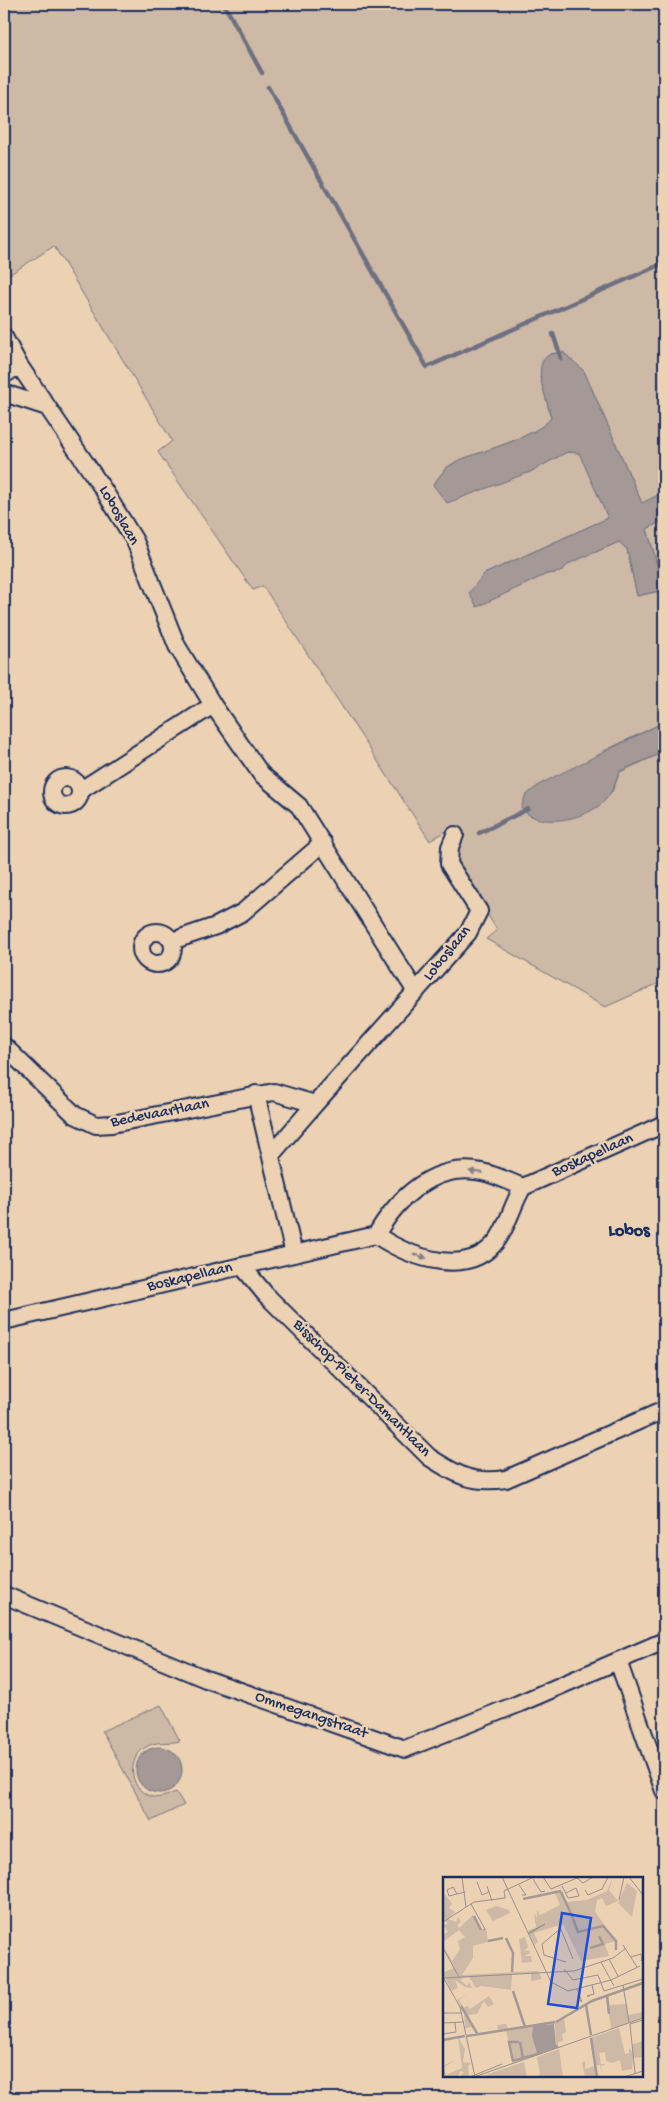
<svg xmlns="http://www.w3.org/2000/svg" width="668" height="2102" font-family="'Gochi Hand',sans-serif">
<rect width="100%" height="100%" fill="#ecd1b3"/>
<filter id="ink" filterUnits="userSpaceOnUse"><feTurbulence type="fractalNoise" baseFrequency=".02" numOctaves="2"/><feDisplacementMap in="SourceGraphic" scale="10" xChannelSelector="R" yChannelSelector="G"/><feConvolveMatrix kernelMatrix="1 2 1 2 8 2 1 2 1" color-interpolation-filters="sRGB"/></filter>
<g filter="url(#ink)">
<path fill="#ceb9a7" stroke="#747482" d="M 4,4 L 664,4 L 664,492 L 642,504 L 584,371 L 563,352 L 550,354 L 540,376 L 551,418 C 538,436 480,452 457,461 L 446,468 L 433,485 L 530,472 L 567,452 L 580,453 L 608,518 L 484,574 L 547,574 L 560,572 L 570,563 L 619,542 L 627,549 L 637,596 L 664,590 L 664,722 L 604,751 L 612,792 L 620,772 L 664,752 L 664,981 L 605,1007 L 486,939 L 497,930 L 456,863 L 451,828 L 430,841 L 263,586 L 253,590 L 158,452 L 172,441 L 54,246 L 4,278 Z
M 664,520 L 664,587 L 647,529 Z
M 161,1705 L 180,1741 C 169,1744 156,1740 146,1747 C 127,1758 128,1788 150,1796 C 159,1800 168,1795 176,1792 L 184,1805 L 151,1821 L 102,1731 Z"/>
<path fill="#a49996" stroke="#6d6f80" d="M 563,352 L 584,371 L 642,503 L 664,492 L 664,520 L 647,529 L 664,590 L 637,596 L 627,549 L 619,542 L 570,563 L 560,572 L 547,574 L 477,607 L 469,593 L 484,574 L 608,518 L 579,453 L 567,452 L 530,472 L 447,503 L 433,485 L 446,468 L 457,461 C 479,452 539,436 551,418 C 549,401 528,363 551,354 C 555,353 559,353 563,352 Z
M 664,722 L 664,752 L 620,771 C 615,783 611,797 600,805 C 581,820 538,829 521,808 L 525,796 L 540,784 Z
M136 1770a23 23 0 1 1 46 0a23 23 0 1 1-46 0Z"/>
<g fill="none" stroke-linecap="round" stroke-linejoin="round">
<path stroke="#6d6f80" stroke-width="4.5" d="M 224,4 L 262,73
M 268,87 L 427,367 L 664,263
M 553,334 L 561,358
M 479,833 L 528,809"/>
<defs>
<path id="minor" d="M 4,337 L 19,365 L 103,489 L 135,541 L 177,646 L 213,705 L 261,774 L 299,806 L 416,992
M 4,375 L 19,365
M 4,393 L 47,407
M52 792a14 14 0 1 1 28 0a14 14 0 1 1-28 0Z
M 81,790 L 213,705
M141 948a16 16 0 1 1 32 0a16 16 0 1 1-32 0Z
M 172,941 L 216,926 L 243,912 L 323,843
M 4,1046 L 75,1115 L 96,1125 L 112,1124 L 274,1092 L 315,1104 L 271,1155
M 256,1094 L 294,1254
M 315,1104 L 468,933 L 479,911 L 449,864 L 450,847 L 455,835
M 376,1235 C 409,1257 469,1280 498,1239 C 508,1225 513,1203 523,1187 L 664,1124
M 242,1266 L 266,1295 L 429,1457 C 457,1475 471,1484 506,1479 L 664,1410
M 4,1321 L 376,1235 C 398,1197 435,1162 482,1172 C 496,1175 510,1182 523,1187
M 4,1595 L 206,1679 L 405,1749 L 518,1704 L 664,1641
M 618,1661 L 664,1791"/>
</defs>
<use href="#minor" stroke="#1b2f5e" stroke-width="20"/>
<use href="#minor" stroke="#ecd1b3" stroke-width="16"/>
</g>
<defs><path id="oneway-solid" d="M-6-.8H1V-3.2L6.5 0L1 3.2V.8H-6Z" transform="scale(1.25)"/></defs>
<g fill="#848088">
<use href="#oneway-solid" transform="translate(476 1172) rotate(-173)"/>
<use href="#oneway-solid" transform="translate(420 1256) rotate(17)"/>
</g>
</g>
<g text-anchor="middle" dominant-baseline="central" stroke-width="5" stroke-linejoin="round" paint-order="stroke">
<g font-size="16" fill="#1b2f5e" stroke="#ecd1b3">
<text transform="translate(118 516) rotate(60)">Loboslaan</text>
<text transform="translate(448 954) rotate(-51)">Loboslaan</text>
<text transform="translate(160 1114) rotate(-11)">Bedevaartlaan</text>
<text transform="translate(593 1156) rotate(-24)">Boskapellaan</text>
<text transform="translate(190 1278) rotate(-13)">Boskapellaan</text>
<text transform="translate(361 1389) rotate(45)">Bisschop-Pieter-Damantlaan</text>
<text transform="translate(311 1716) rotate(19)">Ommegangstraat</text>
</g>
<g font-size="18" font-weight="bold" fill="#1b2f5e" stroke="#ecd1b3">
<text x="629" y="1231">Lobos</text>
</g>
</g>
<g transform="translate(443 1877)">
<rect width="200" height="200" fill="#ecd1b3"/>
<path d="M 170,0 L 166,13 L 175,24 L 163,29 L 159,21 L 154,23 L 152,35 L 173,64 L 162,67 L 166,79 L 138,84 L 120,47 L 91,56 L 95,65 L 91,68 L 85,54 L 93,50 L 91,36 L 94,41 L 94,33 L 97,38 L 117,28 L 112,16 L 118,14 L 124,25 L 144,23 L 164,14 ZM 184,6 L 194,14 L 189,40 L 175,26 ZM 0,15 L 9,26 L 6,31 L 12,35 L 5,42 L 13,45 L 15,40 L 18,45 L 14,48 L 16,51 L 30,38 L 39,53 L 43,51 L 45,64 L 60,61 L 30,69 L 30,81 L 19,98 L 95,94 L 99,102 L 88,104 L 88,96 L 69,97 L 68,113 L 38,109 L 33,111 L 26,100 L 17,102 L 24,109 L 26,105 L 29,111 L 22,110 L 12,103 L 15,111 L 8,114 L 0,96 L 10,91 L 0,68 L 9,84 L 17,72 L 15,64 L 22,60 L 16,53 L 0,65 L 0,58 L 5,55 L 0,48 L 5,47 L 0,40 ZM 53,29 L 66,33 L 67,36 L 50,44 L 43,33 ZM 82,60 L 85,70 L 81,74 L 86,73 L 87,76 L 82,79 L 88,79 L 89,85 L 79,86 L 76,62 ZM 177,114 L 165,119 L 166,128 L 184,127 L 185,138 L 200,135 L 200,141 L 168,152 L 164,120 L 149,124 ZM 24,117 L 16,123 L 20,131 L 25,129 L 27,132 L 46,119 L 51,127 L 45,130 L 41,124 L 34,137 L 25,138 L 34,157 L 30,150 L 22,151 L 21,135 L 14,123 ZM 121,142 L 123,155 L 119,157 L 120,164 L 115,165 L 115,170 L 32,199 L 91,178 L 70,184 L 63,153 L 55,153 L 54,148 L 63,147 L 66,153 ZM 107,147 L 112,148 L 113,169 L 93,174 L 90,150 ZM 176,151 L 182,177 L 186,176 L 186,171 L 189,175 L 190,167 L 200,164 L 200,180 L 190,181 L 189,192 L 179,194 L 177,183 L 169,186 L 163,184 L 162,175 L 156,176 L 158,187 L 163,187 L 158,189 L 159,197 L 157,188 L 153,188 L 154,200 L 142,200 L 139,185 L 146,184 L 142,185 L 142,192 L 152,189 L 148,161 ZM 15,160 L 22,172 L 20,185 L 28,186 L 25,189 L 26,200 L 17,200 L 21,195 L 17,194 L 15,200 L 0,200 L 0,189 L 14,182 L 1,190 L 3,198 L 19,191 ZM 116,172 L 120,200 L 94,200 L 97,197 L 94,180 ZM 81,185 L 84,200 L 39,200 L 45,197 Z" fill="#ceb9a7" fill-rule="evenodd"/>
<path d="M 111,147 L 113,169 L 94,176 L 89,159 L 90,149 Z" fill="#a49996"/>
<path fill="none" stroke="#a49996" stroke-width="2.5" d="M 118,15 L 130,41M 80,22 L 118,14M 31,39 L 38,53M 130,42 L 135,55 L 160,49 L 173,64 L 173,73M 63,61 L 70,76 L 69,95M 45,64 L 60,61M 147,71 L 160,67 L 156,59M 70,114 L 82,150M 164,119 L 166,137M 143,128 L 148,158M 18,129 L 35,158M 113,145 L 149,124 L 200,106M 24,159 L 112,145M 148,161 L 154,200M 0,163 L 22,159M 76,165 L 66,165 L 69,180 L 70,184 L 80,181M 77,165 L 80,181 L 91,178M 91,178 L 115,169"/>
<path fill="none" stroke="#989091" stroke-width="1" d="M 19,0 L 23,30M 59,0 L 108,105 L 125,114 L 168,103 L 197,89M 100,0 L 108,12 L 134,1 L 140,6 L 150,0M 186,0 L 200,18M 90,2 L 98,15 L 102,14M 34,5 L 39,18 L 46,15M 76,8 L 83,18 L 79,18M 44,9 L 49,24M 119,9 L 125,21 L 136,19 L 133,11 L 123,16M 142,13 L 145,18 L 159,12 L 165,0M 14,17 L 10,10 L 4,13 L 6,19 L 22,15M 176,23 L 181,0M 28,27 L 42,52 L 40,53M 0,45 L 31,25 L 62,21 L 61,14 L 91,0M 117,50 L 130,82M 85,56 L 102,47 L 86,57M 180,68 L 194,90M 0,71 L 16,100M 101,78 L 99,67 L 117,52M 101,78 L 123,85M 188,80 L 198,77 L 199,83 L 198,84 L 199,82M 166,82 L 175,99M 158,85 L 171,109M 121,92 L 130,103 L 155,98 L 161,114 L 200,102M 0,100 L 17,130 L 32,200M 0,101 L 131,94 L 170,81 L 182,72M 180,108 L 186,145M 134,112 L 139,125 L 137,123M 147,119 L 144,119 L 151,117 L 149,108M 0,136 L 19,136M 0,146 L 21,145M 0,157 L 13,155 L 12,146M 192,196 L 187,147 L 200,143M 27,200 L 59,187M 31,200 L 200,141M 181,200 L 200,194"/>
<path fill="#1d4ed8" fill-opacity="0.15" stroke="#1d4ed8" stroke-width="2.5" d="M 119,36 L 148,41 L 134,131 L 105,127 Z"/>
<rect width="200" height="200" fill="none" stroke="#1b2f5e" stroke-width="2.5"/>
</g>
<rect width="668" height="2102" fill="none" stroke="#ecd1b3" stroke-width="20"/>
<rect x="10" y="10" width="648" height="2082" fill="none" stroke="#1b2f5e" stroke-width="2" filter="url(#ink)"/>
</svg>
